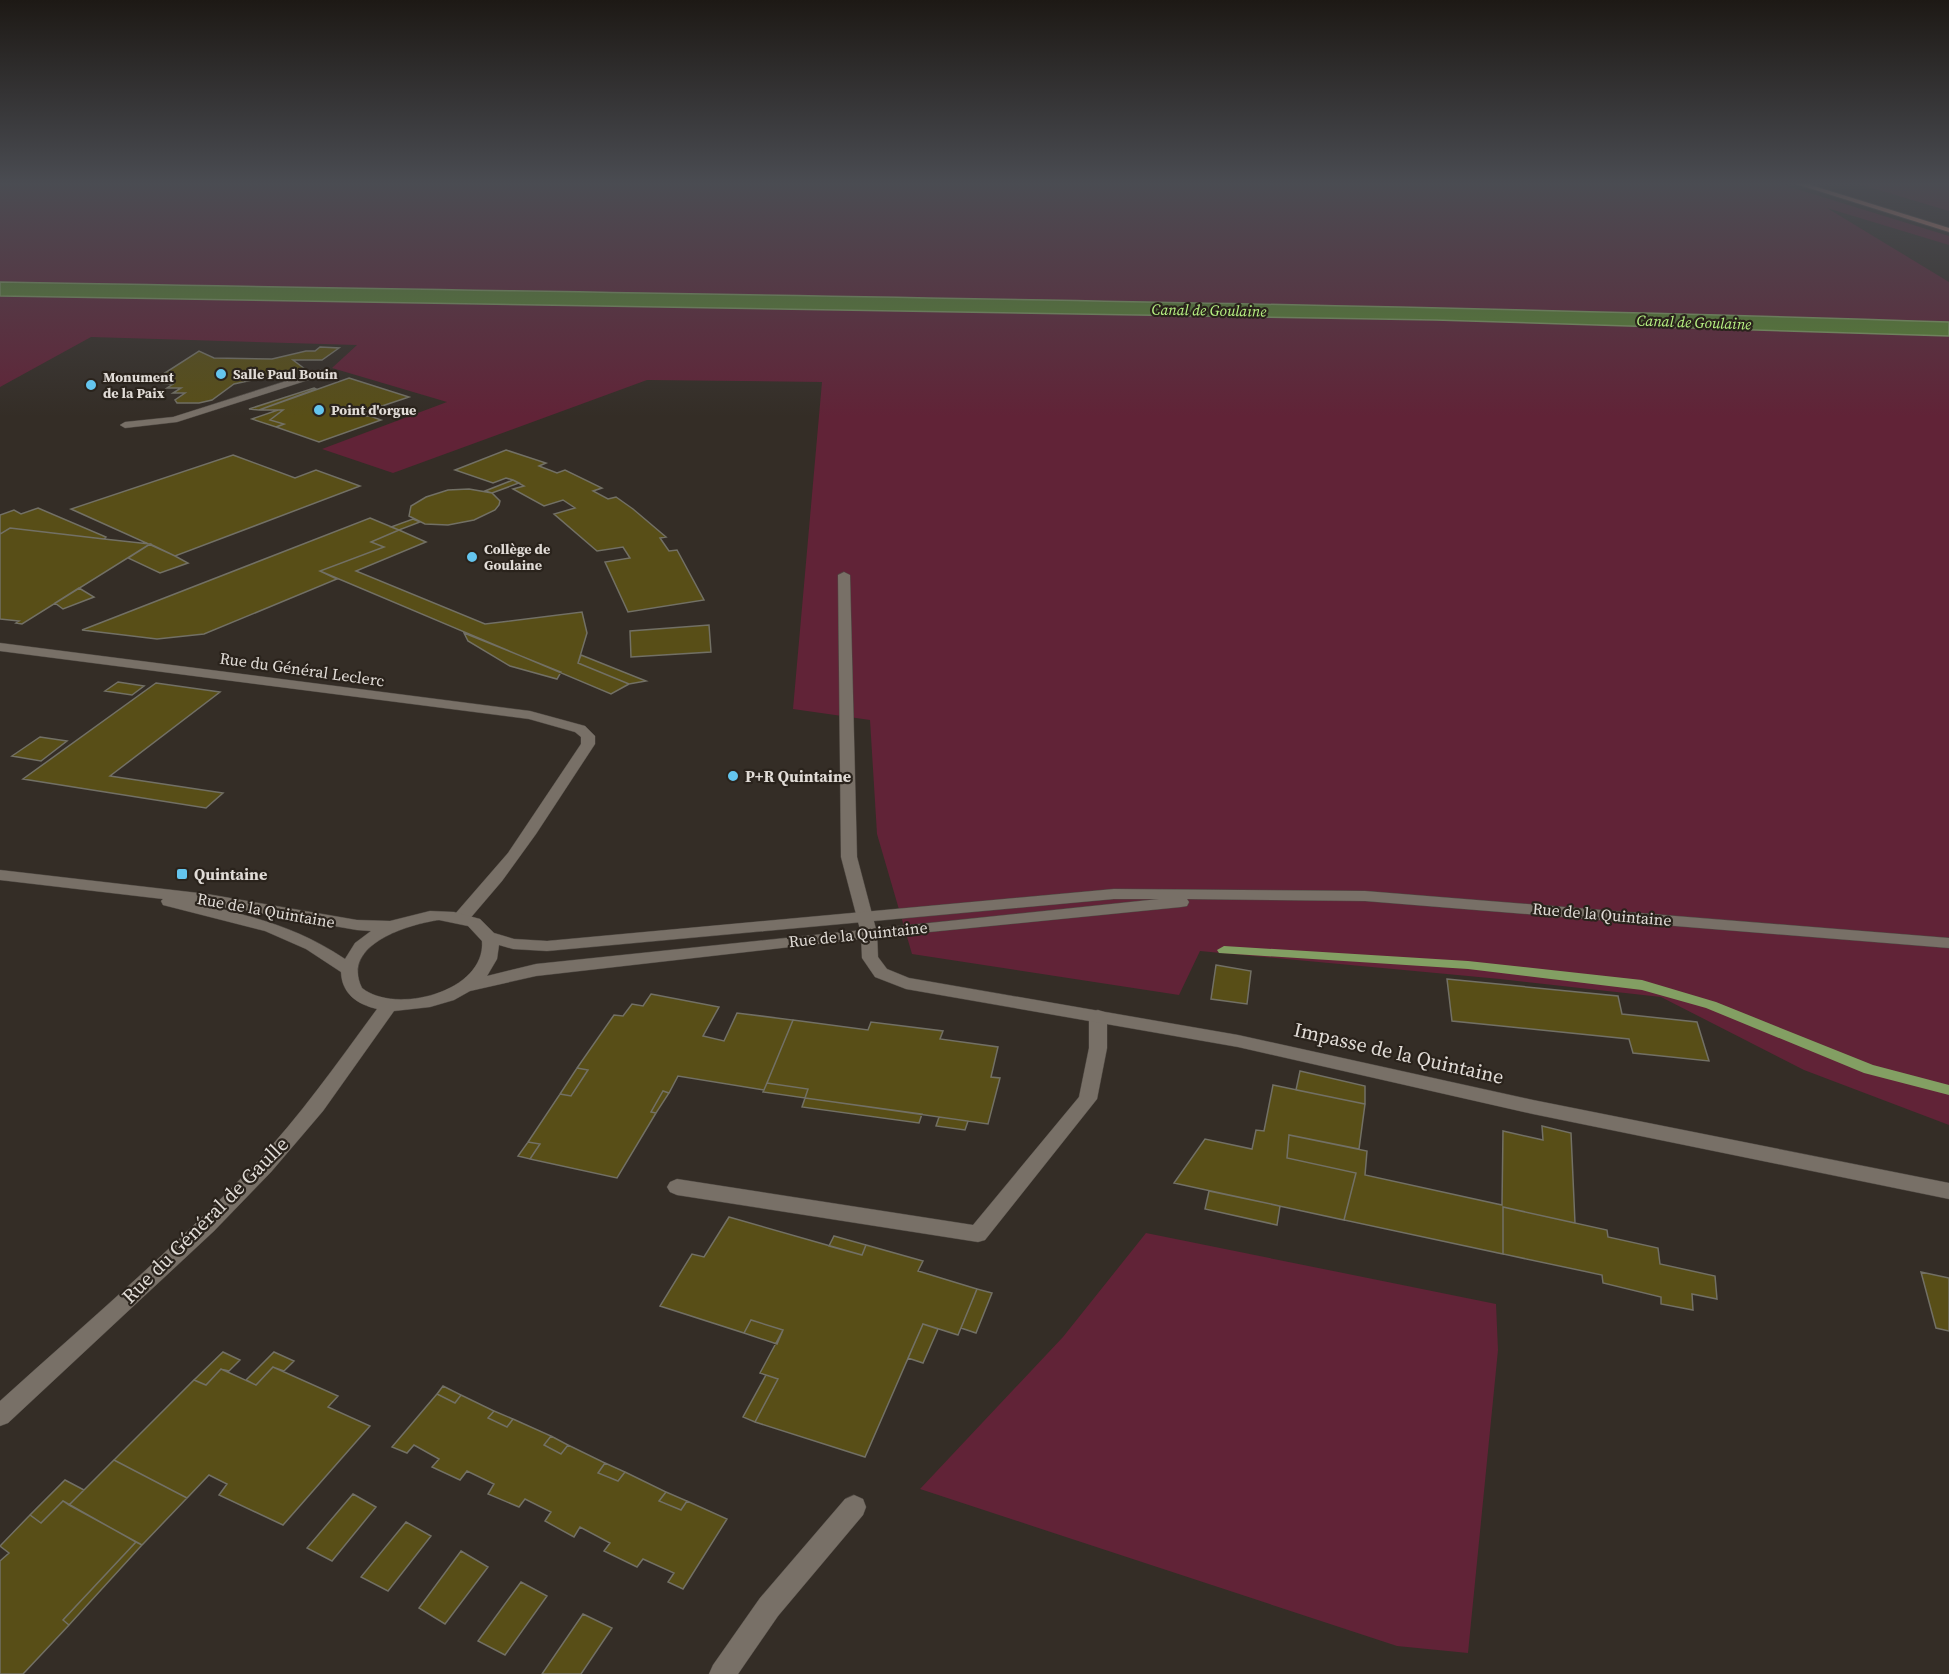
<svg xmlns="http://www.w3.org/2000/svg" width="1949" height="1674" font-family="'Source Serif 4',serif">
<rect width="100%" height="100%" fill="#342d26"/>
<path fill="#612337" d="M 0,182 L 1774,182 L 1949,236 L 1949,245 L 1827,208 L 1949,282 L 1949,322 C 1300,301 650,294 0,282 Z
M 1852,182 L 1949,182 L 1949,211 Z
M 0,296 L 1435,320 L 1949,336 L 1949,1125 L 1804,1070 L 1661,997 L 1500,979 L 1200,951 L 1179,995 L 912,954 L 877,834 L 870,720 L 793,709 L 822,382 L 647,380 L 393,473 L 322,449 L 447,402 L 332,368 L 357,345 L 91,337 L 0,387 Z
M 1146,1233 L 1496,1304 L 1498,1350 L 1468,1653 L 1397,1646 L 920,1489 L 1063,1337 Z"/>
<path fill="#5b8531" stroke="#839f63" stroke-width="1.5" d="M 0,282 C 650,294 1300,301 1949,322 L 1949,336 L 1435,320 L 0,296 Z"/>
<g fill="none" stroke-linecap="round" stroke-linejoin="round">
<path fill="#839f63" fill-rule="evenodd" d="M 1224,946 L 1468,961 L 1642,980 L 1716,1002 L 1873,1065 L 1949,1085 L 1949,1095 L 1864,1073 L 1706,1008 L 1642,990 L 1468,969 L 1219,953 L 1217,950 Z"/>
</g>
<path fill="#584e17" stroke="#727065" stroke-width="1.5" d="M 320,347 L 339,348 L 322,360 L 293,360 L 305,369 L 234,384 L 212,400 L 199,403 L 177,403 L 175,400 L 185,393 L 173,393 L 181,388 L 167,388 L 173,384 L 157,383 L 154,380 L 199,351 L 214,358 L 272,359 L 306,351 L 315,351 Z
M 349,378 L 409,397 L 352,416 L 370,416 L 381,420 L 319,442 L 276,427 L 284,424 L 270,420 L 283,410 L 259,410 Z
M 314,388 L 316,389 L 259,410 L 249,409 Z
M 278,410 L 283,410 L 270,420 L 284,424 L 276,427 L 252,419 Z
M 506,450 L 546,463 L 539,466 L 557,473 L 565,470 L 602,488 L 593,491 L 608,499 L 616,497 L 633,509 L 666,537 L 660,538 L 669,551 L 677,550 L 704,600 L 628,612 L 605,562 L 630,558 L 623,547 L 597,551 L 554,514 L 575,508 L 563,500 L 544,506 L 513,489 L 524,486 L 513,480 L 506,478 L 493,483 L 455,470 Z
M 233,455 L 295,478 L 316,470 L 360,486 L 175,556 L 71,509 Z
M 513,480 L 519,483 L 492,493 L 485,491 Z
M 469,489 L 492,493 L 500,501 L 499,505 L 495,510 L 474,520 L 448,525 L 425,524 L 409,516 L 411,506 L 426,497 L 448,490 Z
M 38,508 L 106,537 L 104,539 L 10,528 L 0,534 L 0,515 L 14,510 L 21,514 Z
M 370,518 L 399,530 L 371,542 L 384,547 L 320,571 L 337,579 L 204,634 L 157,639 L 82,630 Z
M 413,519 L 420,522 L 399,530 L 391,527 Z
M 10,528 L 104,539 L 150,544 L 22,624 L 16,623 L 19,621 L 0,619 L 0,534 Z
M 399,530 L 426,542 L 356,571 L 485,624 L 582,612 L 587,633 L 578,663 L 629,684 L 611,694 L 320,571 L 384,547 L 371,542 Z
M 150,544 L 175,556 L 188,563 L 160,573 L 128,558 Z
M 79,588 L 94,597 L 63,609 L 55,603 Z
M 709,625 L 711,652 L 631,657 L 630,631 Z
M 464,633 L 561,672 L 557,679 L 510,666 L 468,641 Z
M 581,655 L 646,681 L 629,684 L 578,663 Z
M 118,682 L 144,686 L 132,695 L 105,691 Z
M 156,683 L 220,692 L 110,776 L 223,793 L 206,808 L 23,779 Z
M 40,737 L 67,741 L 41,761 L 12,756 Z
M 1216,965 L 1251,971 L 1247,1004 L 1211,999 Z
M 1447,979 L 1618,996 L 1622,1014 L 1697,1022 L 1709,1061 L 1633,1053 L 1629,1039 L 1452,1021 Z
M 651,994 L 719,1007 L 703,1036 L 724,1041 L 737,1013 L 793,1020 L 764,1090 L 678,1076 L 669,1093 L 663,1091 L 651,1112 L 656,1113 L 617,1178 L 530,1159 L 540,1144 L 528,1142 L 560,1094 L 571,1096 L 588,1070 L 577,1068 L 614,1015 L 623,1016 L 632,1004 L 643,1006 Z
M 793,1020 L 868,1030 L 871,1022 L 943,1031 L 940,1039 L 998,1047 L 991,1077 L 1000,1078 L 988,1124 L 805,1098 L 808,1089 L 767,1083 Z
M 577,1068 L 588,1070 L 571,1096 L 560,1094 Z
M 1300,1071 L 1365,1086 L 1365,1104 L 1296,1090 Z
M 767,1083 L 808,1089 L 805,1098 L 763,1092 Z
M 1273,1085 L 1365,1104 L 1359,1149 L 1289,1135 L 1287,1158 L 1356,1173 L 1344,1220 L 1174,1183 L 1205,1139 L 1252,1149 L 1256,1130 L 1264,1131 Z
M 663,1091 L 669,1093 L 656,1113 L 651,1112 Z
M 805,1098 L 922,1114 L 919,1123 L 802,1107 Z
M 939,1117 L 968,1121 L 965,1130 L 936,1126 Z
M 1542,1126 L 1571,1133 L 1575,1223 L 1503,1207 L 1503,1254 L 1344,1220 L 1356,1173 L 1287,1158 L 1289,1135 L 1367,1151 L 1365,1175 L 1502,1205 L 1503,1131 L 1543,1140 Z
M 528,1142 L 540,1144 L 530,1159 L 518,1156 Z
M 1209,1191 L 1280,1206 L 1277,1225 L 1205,1209 Z
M 1503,1207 L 1607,1230 L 1608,1237 L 1658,1248 L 1660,1264 L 1715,1276 L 1717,1299 L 1692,1294 L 1693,1310 L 1661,1304 L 1661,1297 L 1603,1283 L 1602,1275 L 1503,1254 Z
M 729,1217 L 862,1255 L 866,1245 L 923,1261 L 918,1271 L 977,1289 L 958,1335 L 923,1324 L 865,1457 L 755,1422 L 778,1379 L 760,1373 L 783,1330 L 751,1320 L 744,1333 L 660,1306 L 692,1254 L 704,1257 Z
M 834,1236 L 866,1245 L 862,1255 L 829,1246 Z
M 1921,1272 L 1949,1278 L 1949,1331 L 1936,1328 Z
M 977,1289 L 992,1293 L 976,1333 L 961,1328 Z
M 751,1320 L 783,1330 L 777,1344 L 744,1333 Z
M 923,1324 L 938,1329 L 923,1363 L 908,1358 Z
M 223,1352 L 240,1360 L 229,1371 L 221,1369 L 206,1385 L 194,1380 Z
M 274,1352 L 294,1361 L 284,1371 L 273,1367 L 256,1385 L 246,1380 Z
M 273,1367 L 338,1396 L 328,1407 L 370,1426 L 283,1525 L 219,1495 L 227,1484 L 209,1475 L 187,1498 L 114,1460 L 194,1380 L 206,1385 L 221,1369 L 256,1385 Z
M 766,1375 L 778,1379 L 755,1422 L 743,1417 Z
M 443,1386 L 461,1395 L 455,1403 L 437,1394 Z
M 437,1394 L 455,1403 L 461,1395 L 494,1411 L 488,1418 L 507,1427 L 513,1419 L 551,1436 L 544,1445 L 561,1454 L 568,1445 L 605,1463 L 598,1473 L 618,1481 L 625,1472 L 666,1492 L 659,1501 L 681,1510 L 687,1501 L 727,1519 L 683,1589 L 668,1582 L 674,1573 L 643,1559 L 637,1567 L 604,1551 L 610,1543 L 580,1527 L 574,1537 L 545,1521 L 551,1512 L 525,1499 L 519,1507 L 488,1494 L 494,1484 L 467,1471 L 460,1480 L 432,1467 L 439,1459 L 414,1445 L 407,1453 L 392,1447 Z
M 494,1411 L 513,1419 L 507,1427 L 488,1418 Z
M 551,1436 L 568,1445 L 561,1454 L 544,1445 Z
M 114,1460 L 187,1498 L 142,1545 L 69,1505 Z
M 605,1463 L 625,1472 L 618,1481 L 598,1473 Z
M 65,1480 L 84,1490 L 69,1505 L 63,1501 L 41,1523 L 30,1515 Z
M 666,1492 L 687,1501 L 681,1510 L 659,1501 Z
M 353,1494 L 376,1507 L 332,1561 L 307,1548 Z
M 63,1501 L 136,1542 L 63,1620 L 69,1625 L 23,1674 L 0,1674 L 0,1561 L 9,1553 L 0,1546 L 30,1515 L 41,1523 Z
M 406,1522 L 431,1536 L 388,1591 L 361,1577 Z
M 136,1542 L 142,1545 L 69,1625 L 63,1620 Z
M 461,1551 L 488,1567 L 445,1624 L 419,1608 Z
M 521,1582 L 547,1596 L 505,1655 L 478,1641 Z
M 583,1614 L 612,1628 L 581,1674 L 542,1674 Z"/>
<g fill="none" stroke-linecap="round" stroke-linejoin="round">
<defs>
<path id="service" d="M 321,370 L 325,373 L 324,375 L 177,422 L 125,428 L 120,425 L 125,422 L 173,417 Z
M 1098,1010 L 1104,1012 L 1107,1016 L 1107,1048 L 1097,1099 L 985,1240 L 978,1242 L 677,1195 L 670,1192 L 667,1187 L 670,1182 L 677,1179 L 973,1225 L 1079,1097 L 1089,1048 L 1089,1016 L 1092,1012 Z"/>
<path id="minor" d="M 844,572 L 850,575 L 857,857 L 877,933 L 878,957 L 887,969 L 909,978 L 1238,1035 L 1533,1100 L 1949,1183 L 1949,1199 L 1533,1114 L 1238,1047 L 906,989 L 875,977 L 862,958 L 861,933 L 841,857 L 838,575 Z
M 0,643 L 530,711 L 585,726 L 595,736 L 595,744 L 536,834 L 502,881 L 467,922 L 455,922 L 453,918 L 455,914 L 508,853 L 581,744 L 581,737 L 575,732 L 529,719 L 0,651 Z
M 854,1495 L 863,1499 L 866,1507 L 863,1515 L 778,1616 L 738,1674 L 709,1674 L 713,1665 L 760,1598 L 845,1499 Z"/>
<path id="tertiary" d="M 0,870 L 207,894 L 357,920 L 390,921 L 430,911 L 454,912 L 480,919 L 494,933 L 514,939 L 547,941 L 1114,889 L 1365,891 L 1949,938 L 1949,948 L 1365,901 L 1187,899 L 1189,902 L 1187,906 L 1181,907 L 869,938 L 536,976 L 470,991 L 454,1000 L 430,1007 L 394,1011 L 323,1111 L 271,1172 L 214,1231 L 8,1423 L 0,1426 L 0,1401 C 86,1323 176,1247 256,1163 C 301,1115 338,1062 377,1009 C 357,1004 342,994 341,972 L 306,949 L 265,931 L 163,905 L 161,901 L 163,899 L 0,880 ZM 1114,899 L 1159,899 L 536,964 L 487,976 L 497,959 L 499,945 L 513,949 L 547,951 ZM 194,902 L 357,930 L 371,931 L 355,943 L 345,959 C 294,925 252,917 194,902 ZM 439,920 L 468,926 L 482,941 C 486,992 395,1015 362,988 C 340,944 410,924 439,920 Z"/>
<path id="trunk" d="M 1790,182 L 1801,182 L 1949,228 L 1949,232 Z"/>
</defs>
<use href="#service" stroke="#4f4943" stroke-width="1"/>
<use href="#minor" stroke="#4f4943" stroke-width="1"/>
<use href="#tertiary" stroke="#4f4943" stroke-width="1"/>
<use href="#trunk" stroke="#4f4943" stroke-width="2"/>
<use href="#service" fill="#787067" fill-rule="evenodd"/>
<use href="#minor" fill="#787067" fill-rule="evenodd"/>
<use href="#tertiary" fill="#787067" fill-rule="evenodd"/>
<use href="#trunk" fill="#d68d7a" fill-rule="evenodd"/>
</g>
<linearGradient id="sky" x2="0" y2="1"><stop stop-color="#1d1915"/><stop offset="0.44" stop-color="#4a4c52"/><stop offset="1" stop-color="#4a4c52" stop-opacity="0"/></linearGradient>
<rect width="1949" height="417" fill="url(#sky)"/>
<g fill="#64c5ee" stroke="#2a231c" stroke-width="2">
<circle cx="221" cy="374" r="6"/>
<circle cx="91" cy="385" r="6"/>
<circle cx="319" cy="410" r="6"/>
<circle cx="472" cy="557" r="6"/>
<circle cx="733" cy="776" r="6"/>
<rect x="176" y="868" width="12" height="12" rx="3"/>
</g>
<g text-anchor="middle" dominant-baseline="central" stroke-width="4.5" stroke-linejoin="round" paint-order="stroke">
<g font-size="14" font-weight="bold" fill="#e1dcd7" stroke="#2a231c" text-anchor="start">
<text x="233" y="374">Salle Paul Bouin</text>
<text x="103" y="377">Monument<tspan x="103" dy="16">de la Paix</tspan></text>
<text x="331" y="410">Point d'orgue</text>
<text x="484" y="549">Collège de<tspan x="484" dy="16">Goulaine</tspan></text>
</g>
<g font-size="15" font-style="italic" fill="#b8f383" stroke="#2a231c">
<text transform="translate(1209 310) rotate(1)">Canal de Goulaine</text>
<text transform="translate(1694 322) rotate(2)">Canal de Goulaine</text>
</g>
<g font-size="16" fill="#e1dcd7" stroke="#2a231c">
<text transform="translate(302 669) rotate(8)">Rue du Général Leclerc</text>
<text transform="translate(266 910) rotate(10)">Rue de la Quintaine</text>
<text transform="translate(1602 914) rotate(5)">Rue de la Quintaine</text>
<text transform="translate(858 934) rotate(-6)">Rue de la Quintaine</text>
</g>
<g font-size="16" font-weight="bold" fill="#e1dcd7" stroke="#2a231c" text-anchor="start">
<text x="745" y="776">P+R Quintaine</text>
<text x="194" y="874">Quintaine</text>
</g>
<g font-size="20" fill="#e1dcd7" stroke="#2a231c">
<text transform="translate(1399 1053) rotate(13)">Impasse de la Quintaine</text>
<text transform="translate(205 1220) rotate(-45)">Rue du Général de Gaulle</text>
</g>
</g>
</svg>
